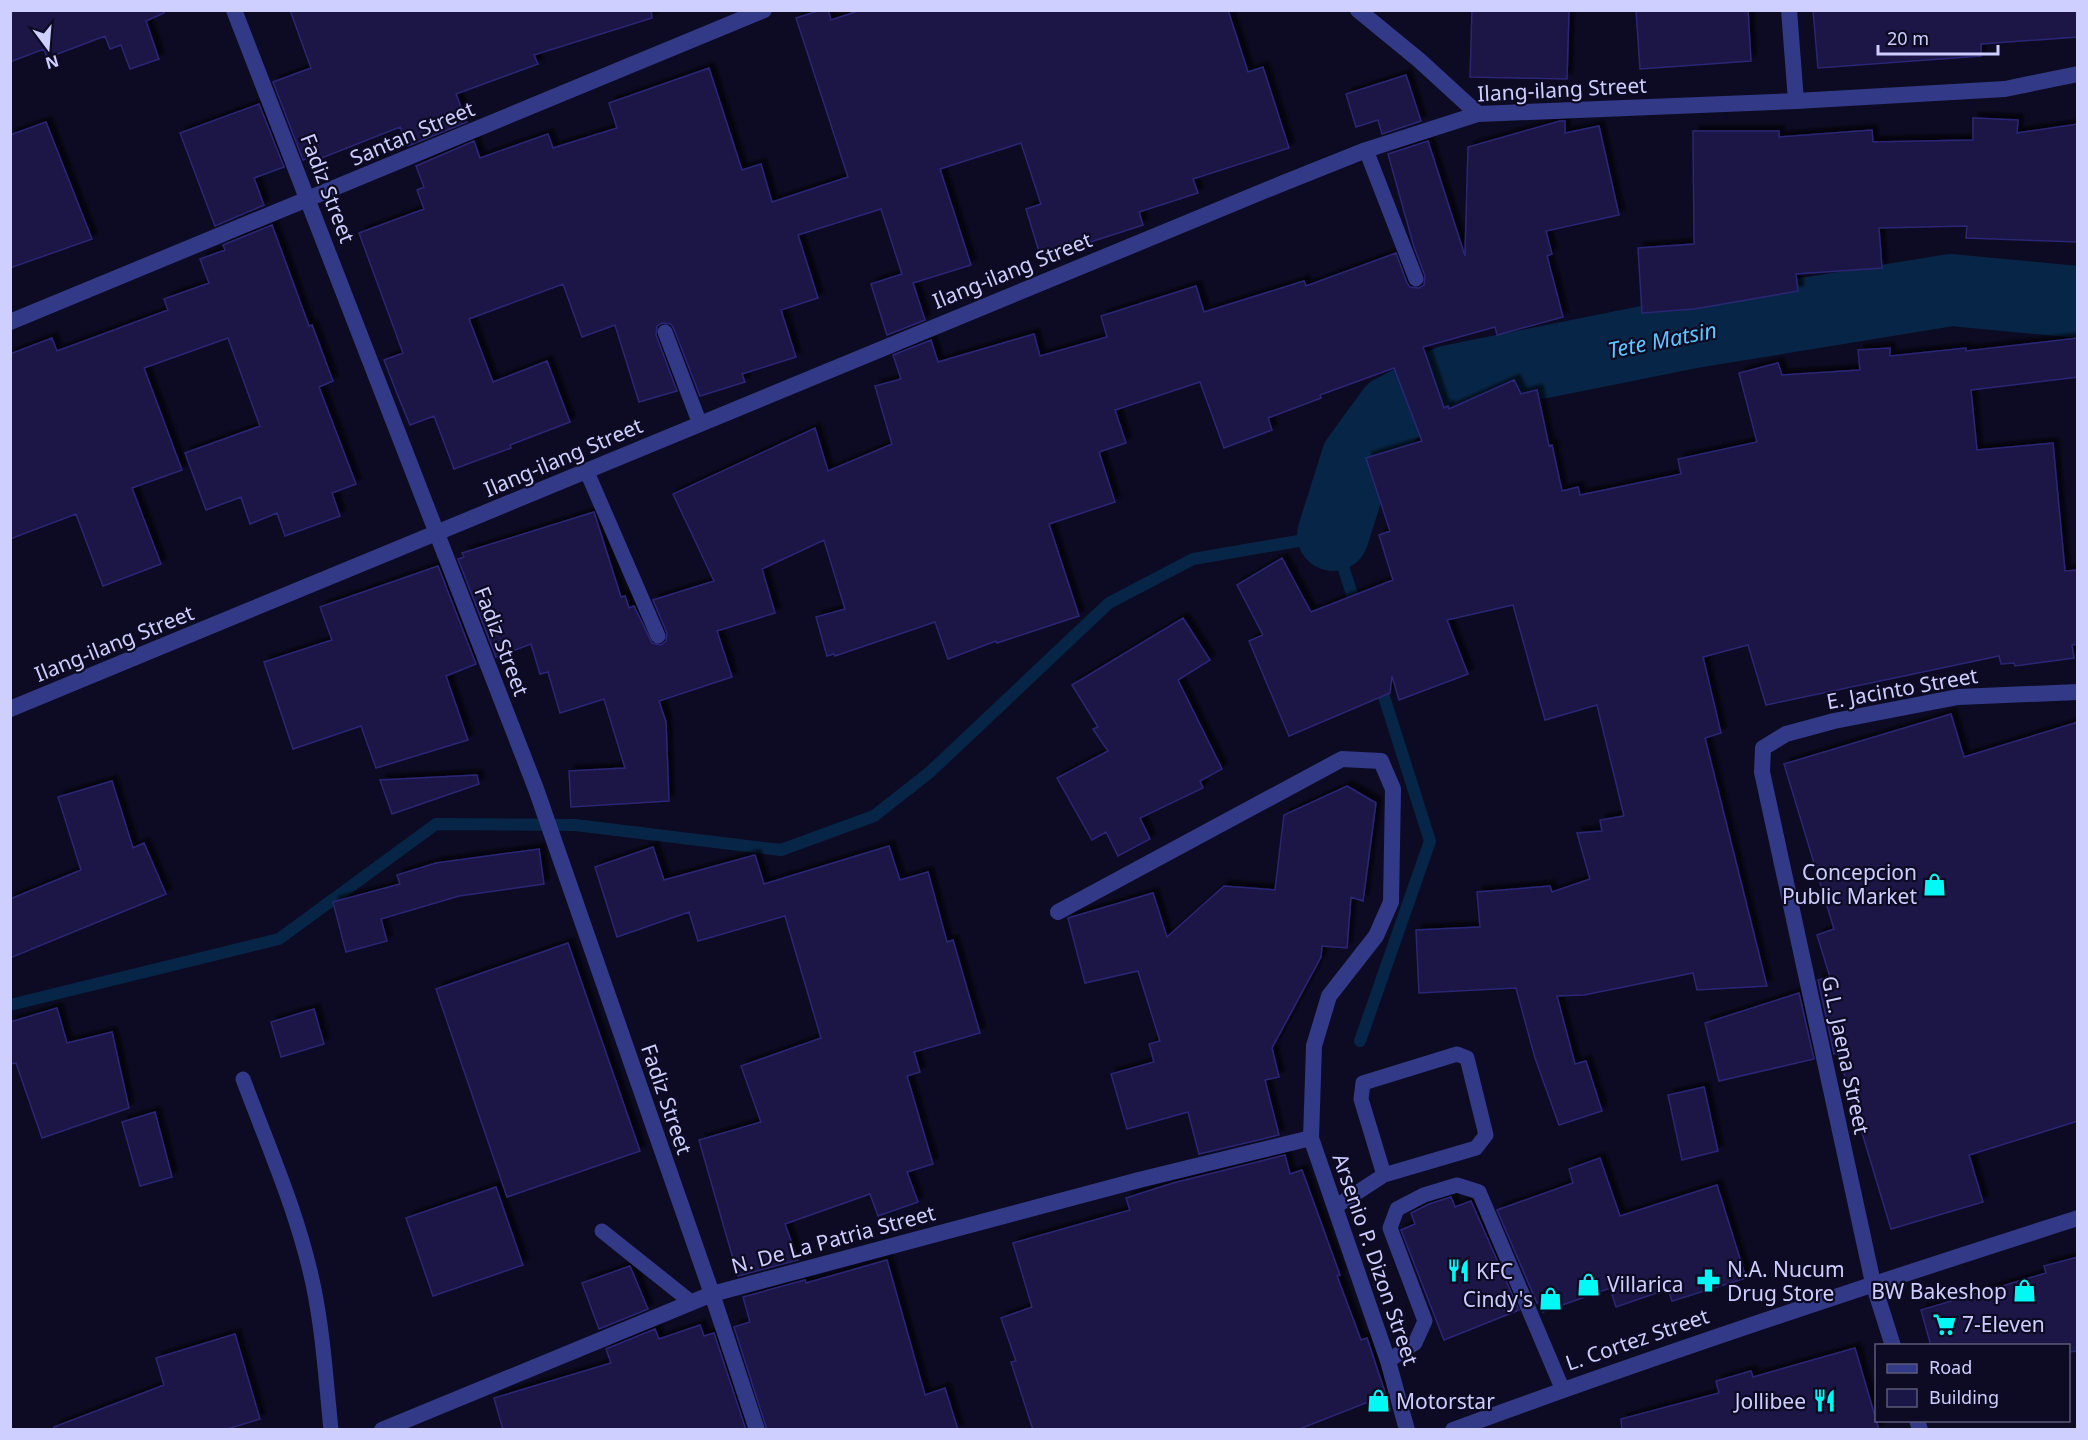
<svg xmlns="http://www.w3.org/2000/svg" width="2088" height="1440" font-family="'Noto Sans',sans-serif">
<defs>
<filter id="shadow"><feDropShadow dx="5.5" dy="-5.5" stdDeviation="1.5" flood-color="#0009"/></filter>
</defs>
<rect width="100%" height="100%" fill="#0d0b23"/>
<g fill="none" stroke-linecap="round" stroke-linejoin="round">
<path stroke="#072647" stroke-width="12" d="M 10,1005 L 279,939 L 436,824 L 575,825 L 781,850 L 874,816 L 930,772 L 1109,603 L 1193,559 L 1333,535 L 1357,610
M 1360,1041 L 1430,841 L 1379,681"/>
<path stroke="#072647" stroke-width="72" d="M 1333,535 L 1357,459 L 1392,411 L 1450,381 L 1694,332 L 1951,290 L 2078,302"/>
</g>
<path fill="#1a1646" stroke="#2c2674" stroke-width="1.5" filter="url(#shadow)" d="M 10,10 L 164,10 L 164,13 L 146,21 L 159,59 L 130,69 L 121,45 L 110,49 L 105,36 L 47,58 L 44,49 L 10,62 Z
M 290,10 L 651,10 L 652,18 L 534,55 L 538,64 L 456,94 L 467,122 L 408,146 L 400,127 L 314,161 L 312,156 L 303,160 L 273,82 L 311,68 Z
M 821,10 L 828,10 L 831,20 L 861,10 L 1228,10 L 1248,72 L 1263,67 L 1289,148 L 1193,179 L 1198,193 L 1139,212 L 1143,225 L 1041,258 L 1026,209 L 1041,204 L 1021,143 L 940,169 L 971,265 L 913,283 L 925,320 L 887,335 L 871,284 L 902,274 L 881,209 L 798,235 L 818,298 L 781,310 L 796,357 L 742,374 L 745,382 L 700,396 L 674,329 L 671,324 L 662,323 L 657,326 L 656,335 L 677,391 L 639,402 L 615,325 L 582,337 L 563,284 L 469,319 L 493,382 L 547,361 L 570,422 L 510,445 L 511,448 L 454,469 L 434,416 L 410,425 L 398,396 L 384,360 L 403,353 L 359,233 L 424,209 L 417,190 L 424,187 L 416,166 L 474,141 L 480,158 L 548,134 L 553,148 L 617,128 L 609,103 L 709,68 L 742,170 L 761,164 L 772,202 L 848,177 L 796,18 Z
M 1472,10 L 1569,10 L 1567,79 L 1470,77 Z
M 1636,10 L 1748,10 L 1751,61 L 1640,69 Z
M 1813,10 L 2078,10 L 2078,37 L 1981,44 L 1981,56 L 1818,68 Z
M 1406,75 L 1421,121 L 1382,134 L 1378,120 L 1356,127 L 1346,94 Z
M 259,104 L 284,167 L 254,178 L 264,205 L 215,226 L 180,133 Z
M 1973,118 L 2018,120 L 2017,133 L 2078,124 L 2078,242 L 1966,238 L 1967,226 L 1879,228 L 1882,268 L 1796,274 L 1798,291 L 1694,309 L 1642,313 L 1638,248 L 1694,244 L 1693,131 L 1779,131 L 1779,137 L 1872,130 L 1873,142 L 1973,140 Z
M 1560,121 L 1565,121 L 1565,133 L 1599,126 L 1619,215 L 1546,231 L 1552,254 L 1547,256 L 1563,317 L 1497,335 L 1495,327 L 1423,347 L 1444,408 L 1448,406 L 1449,409 L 1514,380 L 1521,394 L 1537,390 L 1549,446 L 1552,445 L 1562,491 L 1578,487 L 1580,495 L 1681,474 L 1678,459 L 1757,442 L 1739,373 L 1778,363 L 1782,375 L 1860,370 L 1858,350 L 1890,348 L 1890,356 L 1966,348 L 1966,351 L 2078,338 L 2078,377 L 1971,390 L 1977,450 L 2053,443 L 2065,571 L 2078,570 L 2078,644 L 2072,645 L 2074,658 L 2015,666 L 2014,663 L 2001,664 L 1999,656 L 1766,705 L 1748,645 L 1703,657 L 1721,733 L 1705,738 L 1767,986 L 1697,990 L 1693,973 L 1584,995 L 1557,996 L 1575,1064 L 1586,1061 L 1602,1111 L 1559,1125 L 1535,1058 L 1516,988 L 1419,993 L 1416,930 L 1480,927 L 1477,892 L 1550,886 L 1552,892 L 1590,879 L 1577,833 L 1602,831 L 1600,820 L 1624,816 L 1597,705 L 1545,720 L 1513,605 L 1447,620 L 1468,674 L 1399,700 L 1392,676 L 1390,693 L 1289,736 L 1249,641 L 1263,635 L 1237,585 L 1282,558 L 1311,612 L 1393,580 L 1379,535 L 1390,531 L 1366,458 L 1422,441 L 1394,368 L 1320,395 L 1321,398 L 1268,418 L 1272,430 L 1224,448 L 1200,382 L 1115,410 L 1126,443 L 1099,452 L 1115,502 L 1049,524 L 1079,616 L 997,643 L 996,641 L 948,659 L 935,622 L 835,656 L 834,654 L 827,656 L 816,617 L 845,609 L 824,540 L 762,569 L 775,613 L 717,631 L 732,677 L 659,701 L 666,722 L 669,801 L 571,807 L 569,771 L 625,768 L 604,699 L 560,713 L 548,672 L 540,674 L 531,644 L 496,657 L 458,559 L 464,557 L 462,553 L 594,512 L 621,597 L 625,596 L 629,608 L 634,606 L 652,643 L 661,645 L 666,641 L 667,633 L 653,600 L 714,581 L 673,494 L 815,428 L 828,471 L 892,444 L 875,386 L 901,379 L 893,355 L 931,340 L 938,362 L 1034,334 L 1040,356 L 1107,337 L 1101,316 L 1196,286 L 1204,312 L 1304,281 L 1306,286 L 1396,253 L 1407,283 L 1410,287 L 1419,288 L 1424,285 L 1425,276 L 1414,247 L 1388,154 L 1428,141 L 1465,256 L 1468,147 Z
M 46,122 L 92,239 L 10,268 L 10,135 Z
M 272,225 L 309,326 L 312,325 L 333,381 L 319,387 L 356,484 L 332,493 L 340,516 L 285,536 L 277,513 L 250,524 L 241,497 L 206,510 L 185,453 L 260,426 L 228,338 L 144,368 L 182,470 L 132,488 L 161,564 L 103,586 L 76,514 L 10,539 L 10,354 L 52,338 L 57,351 L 168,310 L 164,299 L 209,283 L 200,259 L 225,250 L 223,245 Z
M 438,566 L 476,664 L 446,676 L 468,740 L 376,768 L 361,726 L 293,749 L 264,662 L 332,640 L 320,607 Z
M 1183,618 L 1210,660 L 1178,680 L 1222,769 L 1200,781 L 1203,788 L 1140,818 L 1150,839 L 1118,856 L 1106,832 L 1092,840 L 1057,778 L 1108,751 L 1093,729 L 1098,727 L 1072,685 Z
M 1951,714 L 1964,757 L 2078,722 L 2078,1121 L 1969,1155 L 1983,1202 L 1891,1229 L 1838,1053 L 1834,1054 L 1818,980 L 1830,977 L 1817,935 L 1834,929 L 1784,764 Z
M 477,775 L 479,784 L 392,814 L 380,780 Z
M 112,781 L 133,848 L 144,843 L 166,894 L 10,958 L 10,899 L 81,870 L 58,797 Z
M 1347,786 L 1376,803 L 1363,901 L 1351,897 L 1347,948 L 1322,946 L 1321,957 L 1272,1048 L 1279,1077 L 1265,1080 L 1279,1135 L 1199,1154 L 1188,1112 L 1127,1129 L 1111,1074 L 1154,1062 L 1149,1044 L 1160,1041 L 1138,971 L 1085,983 L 1068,918 L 1153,893 L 1167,937 L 1224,886 L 1275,890 L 1284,815 Z
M 889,846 L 900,880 L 928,872 L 947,942 L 953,940 L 980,1033 L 914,1052 L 920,1072 L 907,1076 L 933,1164 L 907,1172 L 918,1202 L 878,1216 L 870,1194 L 785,1224 L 798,1260 L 738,1276 L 699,1140 L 761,1122 L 741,1066 L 821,1038 L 785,916 L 698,941 L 689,912 L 617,937 L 595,867 L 653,847 L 664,880 L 755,855 L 764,884 Z
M 539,849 L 544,884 L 459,896 L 381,919 L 387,941 L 346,952 L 333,902 L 400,884 L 397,875 L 436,863 Z
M 568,943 L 640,1151 L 507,1197 L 436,989 Z
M 1799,993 L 1814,1059 L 1719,1081 L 1705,1023 Z
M 57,1008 L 67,1043 L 112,1032 L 129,1108 L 42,1138 L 16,1063 L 10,1064 L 10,1022 Z
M 314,1009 L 324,1044 L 281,1057 L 271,1022 Z
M 1704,1087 L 1718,1151 L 1682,1160 L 1668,1095 Z
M 155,1112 L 172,1177 L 140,1186 L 122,1122 Z
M 1285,1155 L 1290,1174 L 1302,1170 L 1340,1275 L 1337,1276 L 1361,1340 L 1367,1338 L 1386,1395 L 1297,1430 L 1033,1430 L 1011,1362 L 1016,1361 L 1001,1318 L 1032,1307 L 1013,1243 L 1130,1210 L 1126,1198 L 1173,1183 Z
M 1600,1158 L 1620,1216 L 1717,1185 L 1746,1278 L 1672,1301 L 1668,1289 L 1616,1307 L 1610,1288 L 1543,1312 L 1540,1302 L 1537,1303 L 1497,1210 L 1573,1183 L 1569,1169 Z
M 496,1187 L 523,1265 L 433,1296 L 406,1218 Z
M 1451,1197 L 1455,1207 L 1471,1201 L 1519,1310 L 1444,1340 L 1401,1230 L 1415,1224 L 1411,1213 L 1429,1204 Z
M 2078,1257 L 2078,1351 L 2068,1352 L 2068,1346 L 1931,1346 L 1921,1310 L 2046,1273 L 2044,1266 Z
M 887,1260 L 925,1395 L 945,1388 L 958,1430 L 767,1430 L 734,1327 L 750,1322 L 743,1297 L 805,1280 L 806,1283 Z
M 630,1266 L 648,1309 L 599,1329 L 582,1283 Z
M 700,1325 L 704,1336 L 714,1333 L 746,1430 L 503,1430 L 494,1398 L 611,1363 L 606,1349 L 655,1329 L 659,1339 Z
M 235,1334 L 260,1419 L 224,1430 L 54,1430 L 54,1427 L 164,1385 L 156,1358 Z
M 1855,1348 L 1879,1430 L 1622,1430 L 1621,1419 L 1719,1393 L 1716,1381 L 1751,1371 L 1753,1377 Z"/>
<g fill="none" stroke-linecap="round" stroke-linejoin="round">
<path stroke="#323987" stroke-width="15" d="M 1366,150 L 1416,279
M 665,332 L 700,424
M 587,472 L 658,636
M 243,1079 C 268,1146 298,1213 313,1284 C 323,1331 326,1381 331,1430
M 1335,1207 L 1384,1175 L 1476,1148 L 1486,1135 L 1467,1058 L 1457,1054 L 1363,1083 L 1361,1099 L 1384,1175
M 602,1231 L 691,1302
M 1388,1361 L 1415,1343 L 1425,1321 L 1390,1228 L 1397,1209 L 1424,1195 L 1457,1185 L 1479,1192 L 1562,1388"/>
<path stroke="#323987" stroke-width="16" d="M 234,10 L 536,789 L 712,1294 L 757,1430
M 1358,10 L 1419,60 L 1478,114
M 1789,10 L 1796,101
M 10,322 L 764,10
M 10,709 L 1281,184 L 1366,150 L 1478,114 L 1796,101 L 2005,89 L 2078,74
M 1058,912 L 1342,759 L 1381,761 L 1393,789 L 1391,902 L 1376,936 L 1329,996 L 1314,1046 L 1311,1138 L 1388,1361 L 1407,1430
M 1893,1346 L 1873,1283 L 1762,772 L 1763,748 L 1786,734 L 1834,721 L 1958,697 L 2078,692
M 1917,1420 L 1920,1430
M 382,1430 L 712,1294 L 1139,1180 L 1311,1138"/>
<path stroke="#323987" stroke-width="16" d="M 1453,1430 C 1659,1354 1868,1285 2078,1218"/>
</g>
<defs>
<symbol id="shop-bare" viewBox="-9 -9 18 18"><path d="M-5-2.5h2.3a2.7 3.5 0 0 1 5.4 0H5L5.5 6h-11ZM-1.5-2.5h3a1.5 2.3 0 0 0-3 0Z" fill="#00f9f4" stroke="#0d0b23" stroke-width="2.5" paint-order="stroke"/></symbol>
<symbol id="restaurant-bare" viewBox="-9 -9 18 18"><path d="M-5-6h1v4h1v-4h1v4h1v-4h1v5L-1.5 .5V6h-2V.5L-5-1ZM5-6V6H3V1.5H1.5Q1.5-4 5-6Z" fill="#00f9f4" stroke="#0d0b23" stroke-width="2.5" paint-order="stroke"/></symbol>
<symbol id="pharmacy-bare" viewBox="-9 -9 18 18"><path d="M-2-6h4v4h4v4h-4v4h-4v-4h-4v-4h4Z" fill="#00f9f4" stroke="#0d0b23" stroke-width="2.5" paint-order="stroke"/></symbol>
<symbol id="supermarket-bare" viewBox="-9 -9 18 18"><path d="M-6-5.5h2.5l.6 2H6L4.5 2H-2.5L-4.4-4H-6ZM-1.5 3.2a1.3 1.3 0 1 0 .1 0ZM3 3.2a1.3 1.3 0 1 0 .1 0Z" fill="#00f9f4" stroke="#0d0b23" stroke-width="2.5" paint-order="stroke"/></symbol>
</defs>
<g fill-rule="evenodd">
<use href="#shop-bare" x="1918" y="868" width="33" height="33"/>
<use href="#restaurant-bare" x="1442" y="1254" width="33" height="33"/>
<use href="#pharmacy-bare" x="1692" y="1264" width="33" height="33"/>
<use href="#shop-bare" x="1572" y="1268" width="33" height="33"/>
<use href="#shop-bare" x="2008" y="1274" width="33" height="33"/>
<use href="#shop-bare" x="1534" y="1282" width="33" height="33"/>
<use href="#supermarket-bare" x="1928" y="1308" width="33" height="33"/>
<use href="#shop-bare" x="1362" y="1384" width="33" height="33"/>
<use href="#restaurant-bare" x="1808" y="1384" width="33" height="33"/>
</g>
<g text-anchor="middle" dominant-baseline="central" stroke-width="4.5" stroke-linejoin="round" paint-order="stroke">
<g font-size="21" fill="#ceceff" stroke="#0d0b23">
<text transform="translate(1562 89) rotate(-3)">Ilang-ilang Street</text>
<text transform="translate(412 133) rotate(-23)">Santan Street</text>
<text transform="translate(328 188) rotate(69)">Fadiz Street</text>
<text transform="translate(1012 270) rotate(-22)">Ilang-ilang Street</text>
<text transform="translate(563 457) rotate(-23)">Ilang-ilang Street</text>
<text transform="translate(502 641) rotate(69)">Fadiz Street</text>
<text transform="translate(114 643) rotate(-22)">Ilang-ilang Street</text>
<text transform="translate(1902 688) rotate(-10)">E. Jacinto Street</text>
<text transform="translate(1846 1055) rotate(78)">G.L. Jaena Street</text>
<text transform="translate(667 1099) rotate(71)">Fadiz Street</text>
<text transform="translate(833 1239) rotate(-15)">N. De La Patria Street</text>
<text transform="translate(1376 1259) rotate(71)">Arsenio P. Dizon Street</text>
<text transform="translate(1637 1339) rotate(-19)">L. Cortez Street</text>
</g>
<g font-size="21" fill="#ceceff" stroke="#0d0b23" text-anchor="start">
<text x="1917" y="872" text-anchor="end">Concepcion<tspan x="1917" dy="24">Public Market</tspan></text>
<text x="1727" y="1269">N.A. Nucum<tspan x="1727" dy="24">Drug Store</tspan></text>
<text x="1476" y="1271">KFC</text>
<text x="1607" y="1284">Villarica</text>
<text x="2007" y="1291" text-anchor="end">BW Bakeshop</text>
<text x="1533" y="1299" text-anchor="end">Cindy's</text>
<text x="1962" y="1324">7-Eleven</text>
<text x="1396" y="1401">Motorstar</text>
<text x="1806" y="1401" text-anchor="end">Jollibee</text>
</g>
<g font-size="22" font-style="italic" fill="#5cc7ff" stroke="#0d0b23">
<text transform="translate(1662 339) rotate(-11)">Tete Matsin</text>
</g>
</g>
<rect width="2088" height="1440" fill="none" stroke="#ceceff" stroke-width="24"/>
<rect x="1875" y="1344" width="195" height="78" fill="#0d0b23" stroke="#5a597b" stroke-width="1.5"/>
<rect x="1887" y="1364" width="30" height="9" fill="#323987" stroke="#5a597b" stroke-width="1.5"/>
<text x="1929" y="1374" font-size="18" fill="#ceceff">Road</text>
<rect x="1887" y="1389" width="30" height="18" fill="#1a1646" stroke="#5a597b" stroke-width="1.5"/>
<text x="1929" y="1404" font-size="18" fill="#ceceff">Building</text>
<g transform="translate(48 48) rotate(164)" stroke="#0d0b23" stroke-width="4.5" paint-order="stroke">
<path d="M0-4.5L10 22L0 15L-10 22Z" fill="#ceceff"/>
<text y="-9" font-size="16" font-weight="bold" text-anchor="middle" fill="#ceceff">N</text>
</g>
<path d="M1878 45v9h120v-9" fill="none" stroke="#ceceff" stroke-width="3"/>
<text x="1887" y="45" font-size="18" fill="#ceceff" stroke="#0d0b23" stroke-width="4.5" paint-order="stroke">20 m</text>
</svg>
